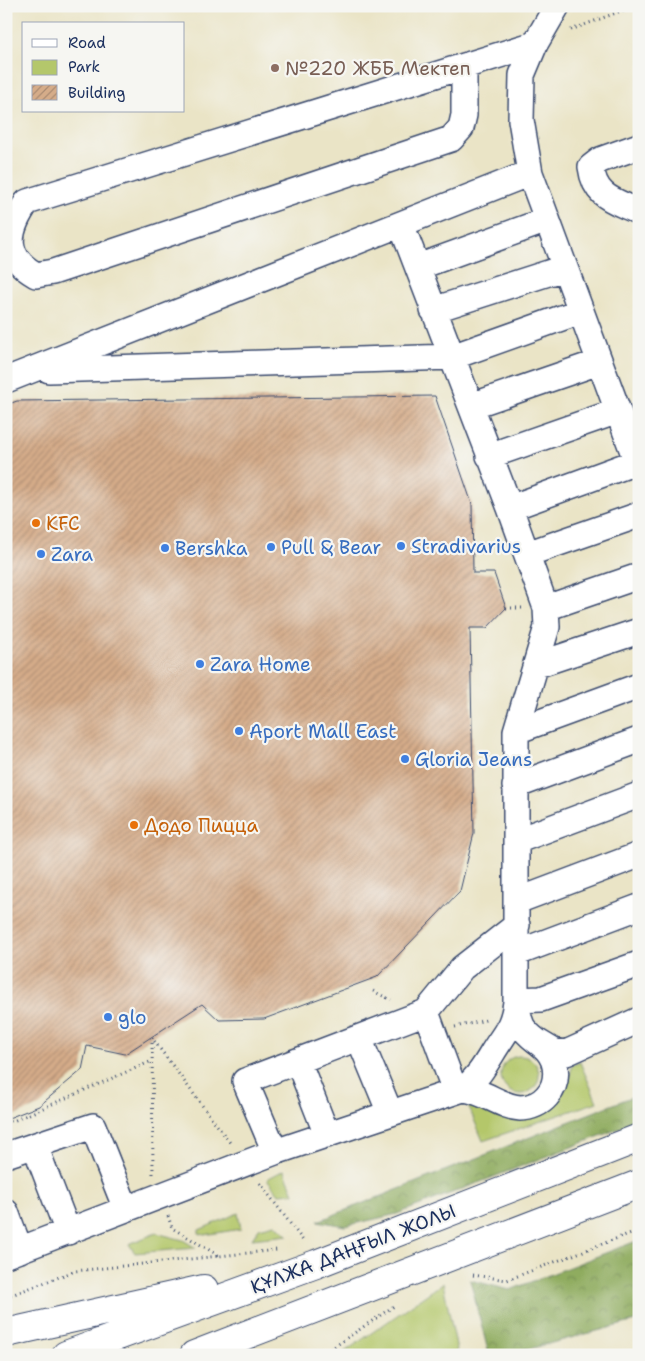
<svg xmlns="http://www.w3.org/2000/svg" width="645" height="1361" font-family="'Shantell Sans',sans-serif">
<defs>
<pattern id="forest-crowns" width="20" height="18" patternUnits="userSpaceOnUse" patternTransform="scale(1.25)"><rect width="20" height="18" fill="#8fac5f"/><path d="M2 6a3 3 0 1 1 6 0M12 15a3 3 0 1 1 6 0" fill="none" stroke="#748c52"/></pattern>
<pattern id="building-hatch" width="6" height="6" patternUnits="userSpaceOnUse" patternTransform="scale(1.25)"><rect width="6" height="6" fill="#d5ac89"/><path d="M-1 1l2-2M0 6l6-6M5 7l2-2" fill="none" stroke="#ac8c73"/></pattern>
</defs>
<rect width="100%" height="100%" fill="#f6f6f2"/>
<filter id="ink" filterUnits="userSpaceOnUse"><feTurbulence type="fractalNoise" baseFrequency=".02" numOctaves="2"/><feDisplacementMap in="SourceGraphic" scale="10" xChannelSelector="R" yChannelSelector="G"/><feConvolveMatrix kernelMatrix="1 2 1 2 8 2 1 2 1" color-interpolation-filters="sRGB"/></filter>
<filter id="wash" filterUnits="userSpaceOnUse"><feTurbulence type="fractalNoise" baseFrequency=".0096" numOctaves="4" result="noise"/><feDisplacementMap in="SourceGraphic" scale="20" xChannelSelector="R" yChannelSelector="G"/><feGaussianBlur stdDeviation="1.12" result="paint"/><feColorMatrix in="noise" values="0 0 0 0 0 0 0 0 0 0 0 0 0 0 0 0 0 1.4 0 .05"/><feComposite in="paint" operator="in"/></filter>
<g filter="url(#wash)">
<rect width="100%" height="100%" fill="#eae4c6"/>
<path fill="#b4c76b" stroke="#687b64" d="M501 1075a19 19 0 1 1 38 0a19 19 0 1 1-38 0Z
M 580,1062 L 597,1102 L 483,1141 L 467,1103 L 482,1103 L 562,1094 L 569,1081 L 572,1065 Z
M 284,1170 L 294,1193 L 279,1194 L 267,1179 Z
M 238,1213 L 241,1229 L 204,1235 L 199,1233 L 199,1230 Z
M 275,1224 L 288,1235 L 252,1239 L 259,1228 Z
M 156,1233 L 183,1240 L 196,1248 L 135,1253 L 129,1244 Z
M 443,1283 L 457,1350 L 453,1355 L 340,1355 Z"/>
<path fill="url(#forest-crowns)" stroke="#556e5e" d="M 639,1094 L 639,1121 L 397,1214 L 345,1226 L 318,1221 Z
M 639,1240 L 639,1320 L 506,1355 L 489,1355 L 470,1280 L 510,1290 Z"/>
<g id="blocks">
<path fill="url(#building-hatch)" d="M 435,396 L 472,504 L 473,573 L 494,573 L 506,608 L 487,628 L 470,628 L 474,833 L 460,891 L 377,977 L 264,1019 L 219,1020 L 202,1004 L 125,1054 L 87,1046 L 82,1070 L 39,1106 L 6,1119 L 6,405 L 17,401 Z"/>
</g>
</g>
<g filter="url(#ink)">
<use href="#blocks" fill-opacity="0" stroke="#3a4a6e" stroke-width="1"/>
<g fill="none" stroke-linecap="round" stroke-linejoin="round">
<defs>
<path id="minor" d="M 557,6 L 535,44 L 522,75 L 521,120 L 530,173 L 639,468
M 464,66 L 464,115 L 461,128 L 451,139 L 53,272 L 36,275 C 2,256 7,231 27,202 L 535,44
M 639,146 L 600,160 L 591,167 C 595,198 614,200 639,212
M 401,224 L 510,508 L 546,608 L 547,627 L 516,731 L 516,1000 C 517,1009 518,1017 522,1026 C 528,1037 539,1041 547,1050 C 558,1062 559,1083 547,1096 C 541,1103 531,1108 520,1108 C 501,1107 485,1091 463,1089
M 418,267 L 547,220
M 433,310 L 564,268
M 49,370 L 452,357 L 581,311
M 6,380 L 530,173
M 471,406 L 599,362
M 489,456 L 618,411
M 510,508 L 636,462
M 527,554 L 639,515
M 546,608 L 639,576
M 537,665 L 639,631
M 516,731 L 639,686
M 515,786 L 639,740
M 516,841 L 639,795
M 517,901 L 639,855
M 517,953 L 639,907
M 516,1000 L 541,999 L 639,964
M 426,1012 L 455,1091
M 359,1038 L 390,1113
M 538,1042 L 553,1051 L 566,1053 L 639,1020
M 298,1061 L 327,1135
M 35,1146 L 68,1232
M 275,1152 L 245,1081 L 426,1012 L 462,968 L 517,925
M 6,1155 L 93,1126 L 126,1209
M 6,1212 L 20,1250
M 6,1255 L 275,1152 L 463,1089 C 477,1079 484,1067 493,1052 C 505,1032 513,1027 516,1002"/>
<path id="major" d="M 6,1333 L 204,1289
M 66,1355 L 316,1264 L 639,1138
M 194,1355 L 639,1184"/>
</defs>
<use href="#minor" stroke="#3a4a6e" stroke-width="28"/>
<use href="#major" stroke="#3a4a6e" stroke-width="30"/>
<path stroke="#3a4a6e" stroke-width="3" stroke-dasharray="1 4" stroke-linecap="butt" d="M 571,30 L 634,6
M 506,608 L 523,608
M 373,991 L 391,1000
M 455,1027 L 486,1020
M 6,1124 L 152,1061
M 153,1174 L 152,1038 L 231,1144
M 260,1183 L 304,1242
M 168,1216 L 172,1228 L 218,1255
M 473,1275 L 507,1280 L 639,1230
M 6,1297 L 75,1271 L 277,1250
M 322,1355 L 394,1306"/>
<use href="#minor" stroke="#fff" stroke-width="25"/>
<use href="#major" stroke="#fff" stroke-width="28"/>
</g>
</g>
<circle fill="#8d6e63" stroke="#f6f6f2" stroke-width="2" cx="275" cy="68" r="5"/>
<g fill="#e8710a" stroke="#f6f6f2" stroke-width="2">
<circle cx="36" cy="523" r="5"/>
<circle cx="134" cy="825" r="5"/>
</g>
<g fill="#3f7fe0" stroke="#f6f6f2" stroke-width="2">
<circle cx="401" cy="546" r="5"/>
<circle cx="271" cy="547" r="5"/>
<circle cx="165" cy="548" r="5"/>
<circle cx="41" cy="554" r="5"/>
<circle cx="200" cy="664" r="5"/>
<circle cx="239" cy="731" r="5"/>
<circle cx="405" cy="759" r="5"/>
<circle cx="108" cy="1017" r="5"/>
</g>
<g text-anchor="middle" dominant-baseline="central" stroke-width="4.5" stroke-linejoin="round" paint-order="stroke">
<g font-size="19" fill="#785e54" stroke="#f6f6f2" text-anchor="start">
<text x="285" y="68">№220 ЖББ Мектеп</text>
</g>
<g font-size="19" fill="#c56008" stroke="#f6f6f2" text-anchor="start">
<text x="46" y="523">KFC</text>
<text x="144" y="825">Додо Пицца</text>
</g>
<g font-size="19" fill="#366cbe" stroke="#f6f6f2" text-anchor="start">
<text x="411" y="546">Stradivarius</text>
<text x="281" y="547">Pull &amp; Bear</text>
<text x="175" y="548">Bershka</text>
<text x="51" y="554">Zara</text>
<text x="210" y="664">Zara Home</text>
<text x="249" y="731">Aport Mall East</text>
<text x="415" y="759">Gloria Jeans</text>
<text x="118" y="1017">glo</text>
</g>
<g font-size="19" fill="#1b2f5e" stroke="#f6f6f2">
<text transform="translate(353 1249) rotate(-21)">ҚҰЛЖА ДАҢҒЫЛ ЖОЛЫ</text>
</g>
</g>
<rect width="645" height="1361" fill="none" stroke="#f6f6f2" stroke-width="25"/>
<rect x="22" y="22" width="162" height="90" fill="#f6f6f2" stroke="#9ea6b7"/>
<rect x="32" y="39" width="25" height="8" fill="#ffffff" stroke="#9ea6b7"/>
<text x="68" y="48" font-size="15" fill="#1b2f5e">Road</text>
<rect x="32" y="60" width="25" height="15" fill="#b4c76b" stroke="#9ea6b7"/>
<text x="68" y="72" font-size="15" fill="#1b2f5e">Park</text>
<rect x="32" y="85" width="25" height="15" fill="url(#building-hatch)" stroke="#9ea6b7"/>
<text x="68" y="98" font-size="15" fill="#1b2f5e">Building</text>
</svg>
